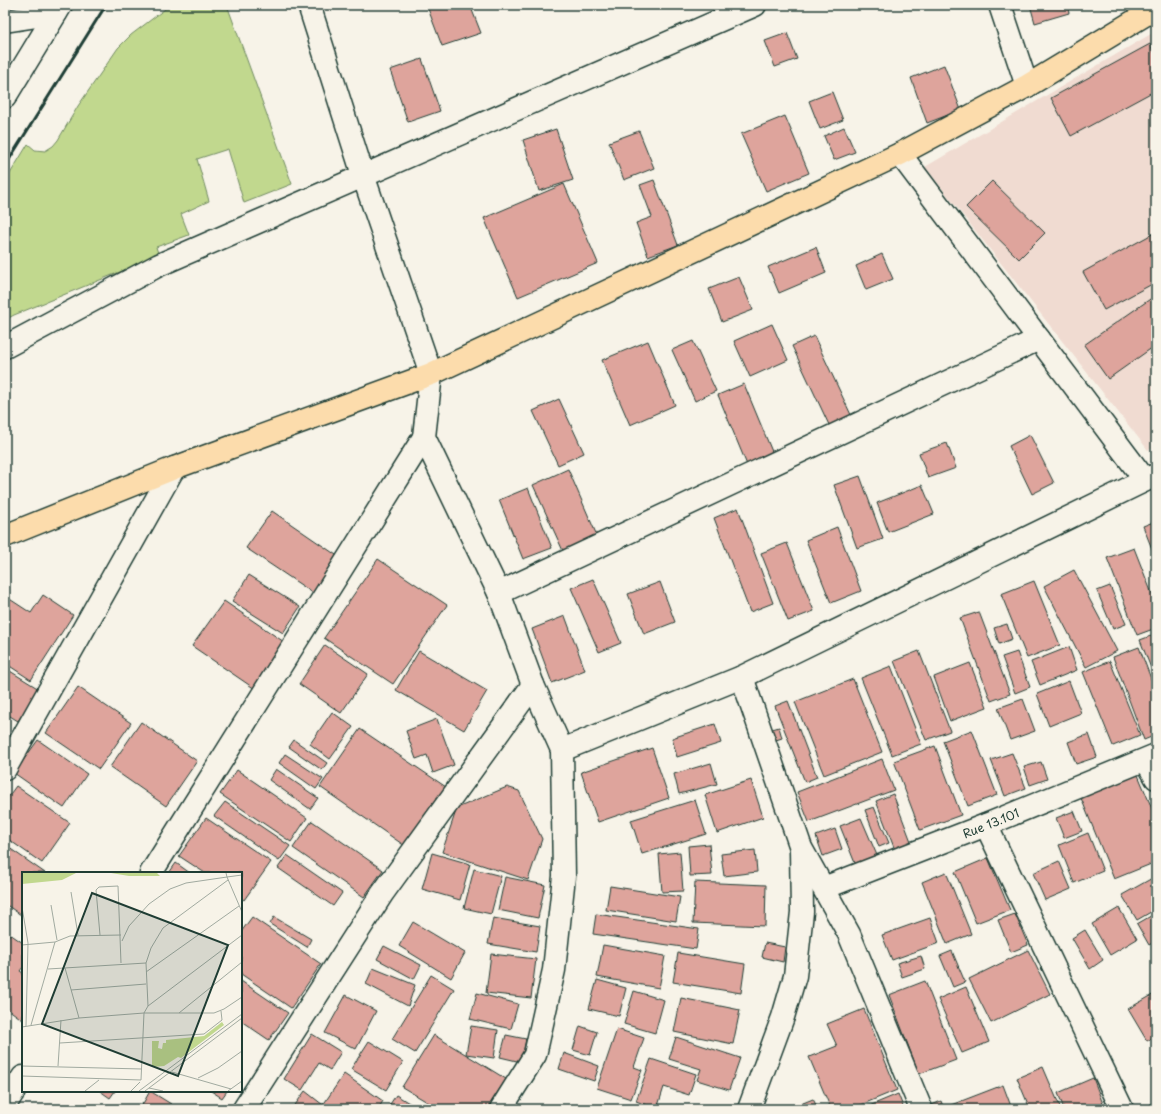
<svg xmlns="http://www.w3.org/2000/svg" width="1161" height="1114" font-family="'Playpen Sans',sans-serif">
<rect width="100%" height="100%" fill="#f7f3e8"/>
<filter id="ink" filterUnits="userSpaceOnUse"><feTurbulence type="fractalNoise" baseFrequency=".025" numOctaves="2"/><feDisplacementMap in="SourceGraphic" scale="8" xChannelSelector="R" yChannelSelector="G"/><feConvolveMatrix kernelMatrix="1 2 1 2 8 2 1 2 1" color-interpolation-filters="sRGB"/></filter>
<g filter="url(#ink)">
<path fill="#f0dbd1" d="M 1156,31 L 1156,447 L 1148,450 L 925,167 Z"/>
<path fill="#c1d88e" stroke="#708a61" d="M 174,5 L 227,5 L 292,184 L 244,203 L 228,149 L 197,159 L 209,201 L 181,214 L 189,235 L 156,247 L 159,256 L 14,315 L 5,320 L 5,182 L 28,144 L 35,150 L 45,151 L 53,146 L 58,140 L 78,106 L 118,48 L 131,35 L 169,6 Z"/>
<path fill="#dea49c" stroke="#1f3d34" d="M 428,5 L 470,5 L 481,33 L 442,46 L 427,6 Z
M 1030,5 L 1067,5 L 1069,13 L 1035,23 Z
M 787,33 L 797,59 L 775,67 L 765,41 Z
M 1150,44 L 1156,57 L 1156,90 L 1071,136 L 1051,98 Z
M 422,59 L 440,111 L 408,122 L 390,70 Z
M 944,65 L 961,110 L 927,123 L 911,78 Z
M 832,92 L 843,120 L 820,129 L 809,101 Z
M 785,116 L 809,173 L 766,191 L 741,134 Z
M 844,127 L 855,152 L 834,160 L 824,136 Z
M 556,129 L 573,180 L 539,191 L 523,140 Z
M 639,131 L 654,168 L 624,180 L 609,142 Z
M 654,180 L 678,245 L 648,256 L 636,223 L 652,217 L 640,185 Z
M 992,181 L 1045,233 L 1019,259 L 966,207 Z
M 564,184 L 598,263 L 518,297 L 484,218 Z
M 1156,232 L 1156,282 L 1104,310 L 1083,272 Z
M 816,247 L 826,273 L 779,293 L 768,267 Z
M 882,254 L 893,279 L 866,290 L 856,266 Z
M 739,277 L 753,310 L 722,322 L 709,289 Z
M 1156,295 L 1156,345 L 1108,379 L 1084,345 Z
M 772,324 L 788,360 L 750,377 L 734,341 Z
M 814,336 L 852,417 L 830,427 L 792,346 Z
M 648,341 L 675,405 L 630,425 L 602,360 Z
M 693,341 L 716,391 L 695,401 L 672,350 Z
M 744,384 L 773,454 L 747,465 L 718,395 Z
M 559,399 L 584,453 L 558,465 L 533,411 Z
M 1030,435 L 1054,483 L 1032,494 L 1009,446 Z
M 947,443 L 956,468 L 928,478 L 919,453 Z
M 568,469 L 598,538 L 564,553 L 533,485 Z
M 860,476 L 883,539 L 857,548 L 834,485 Z
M 922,485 L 934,514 L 888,532 L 877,503 Z
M 528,488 L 552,548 L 523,559 L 499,500 Z
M 738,508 L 773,603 L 750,612 L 714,518 Z
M 272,511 L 339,557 L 313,593 L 246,548 Z
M 1156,521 L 1156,559 L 1143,526 Z
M 837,527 L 861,591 L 831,603 L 806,540 Z
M 787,543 L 814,611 L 788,621 L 761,553 Z
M 1134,548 L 1156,604 L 1156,628 L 1137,635 L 1107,558 Z
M 378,559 L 447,605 L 393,684 L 324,638 Z
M 1074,570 L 1117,651 L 1086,667 L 1044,586 Z
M 249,575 L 300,607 L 283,633 L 232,601 Z
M 593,579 L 621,643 L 599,652 L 571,588 Z
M 1034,581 L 1060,645 L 1027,658 L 1001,594 Z
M 660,582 L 675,622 L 644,634 L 628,594 Z
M 1110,586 L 1126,624 L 1113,629 L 1097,591 Z
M 43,595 L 73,615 L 31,680 L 5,663 L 5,596 L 31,613 Z
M 224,601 L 287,644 L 255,689 L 192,646 Z
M 979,612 L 1010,694 L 991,701 L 960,618 Z
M 565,616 L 585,670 L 552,683 L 532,629 Z
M 1007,624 L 1012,639 L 999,644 L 994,628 Z
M 1156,634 L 1156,681 L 1140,640 Z
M 325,645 L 368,674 L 341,713 L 299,684 Z
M 1069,647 L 1077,670 L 1040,685 L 1031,662 Z
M 1139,647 L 1156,692 L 1156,735 L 1144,740 L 1113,657 Z
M 419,651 L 487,691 L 464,730 L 396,690 Z
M 919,651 L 950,731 L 926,740 L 894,661 Z
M 1017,652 L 1030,687 L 1015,693 L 1002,657 Z
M 1110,661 L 1140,735 L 1113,746 L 1083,672 Z
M 970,663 L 987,707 L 950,721 L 934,677 Z
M 891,666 L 921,744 L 892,755 L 861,678 Z
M 5,668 L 39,689 L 18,721 L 5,713 Z
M 853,679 L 882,752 L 824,775 L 795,702 Z
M 1069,681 L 1081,713 L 1049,726 L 1037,694 Z
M 78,687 L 131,723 L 99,769 L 46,733 Z
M 1023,699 L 1035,731 L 1010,740 L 998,708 Z
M 788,701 L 817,777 L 805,782 L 775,706 Z
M 332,712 L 353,727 L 330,759 L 310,744 Z
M 437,719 L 454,765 L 433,773 L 427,755 L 416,759 L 406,731 Z
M 141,722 L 197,761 L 166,806 L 110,767 Z
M 715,724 L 721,743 L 677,757 L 672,738 Z
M 779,727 L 782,738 L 773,741 L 769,730 Z
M 360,729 L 446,787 L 405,846 L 320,787 Z
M 972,730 L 997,795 L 968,806 L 943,741 Z
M 1089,734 L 1097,757 L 1076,764 L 1068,742 Z
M 38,740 L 87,774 L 64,808 L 14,773 Z
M 294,740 L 327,763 L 322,770 L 289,747 Z
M 935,746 L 961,815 L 920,830 L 894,761 Z
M 652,748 L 669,798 L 598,822 L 581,772 Z
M 1012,753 L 1026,788 L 1005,796 L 991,760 Z
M 285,754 L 323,779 L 316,789 L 279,763 Z
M 882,759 L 894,790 L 809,822 L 797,792 Z
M 1041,762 L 1047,779 L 1030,785 L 1024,767 Z
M 711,763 L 717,784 L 679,794 L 674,774 Z
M 276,769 L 318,798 L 310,809 L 269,780 Z
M 237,770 L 307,818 L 291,842 L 220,794 Z
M 1138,775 L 1156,818 L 1156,862 L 1114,879 L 1081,798 Z
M 751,780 L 763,817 L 717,833 L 705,795 Z
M 16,786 L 70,823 L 42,863 L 5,837 L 5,801 Z
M 507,787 L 519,791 L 542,839 L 528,880 L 442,852 L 457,808 Z
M 893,794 L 912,844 L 895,850 L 876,801 Z
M 695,800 L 706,834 L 642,854 L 631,820 Z
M 225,802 L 290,846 L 279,861 L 214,816 Z
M 874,807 L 889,843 L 879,847 L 865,810 Z
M 1074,811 L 1082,831 L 1064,838 L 1056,818 Z
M 206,818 L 271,862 L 244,900 L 241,898 L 241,873 L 205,873 L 179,856 Z
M 861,818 L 879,860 L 857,868 L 840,826 Z
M 312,821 L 383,870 L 364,897 L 293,848 Z
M 835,829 L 842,849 L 823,856 L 816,836 Z
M 1088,833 L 1103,871 L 1074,883 L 1059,845 Z
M 709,844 L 712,875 L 690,876 L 688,846 Z
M 5,845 L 45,873 L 23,873 L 23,913 L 21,915 L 5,904 Z
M 755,850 L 757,872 L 724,876 L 721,854 Z
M 680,852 L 683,891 L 662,892 L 659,854 Z
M 432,853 L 470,864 L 460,900 L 422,889 Z
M 287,855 L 342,893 L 333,906 L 278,868 Z
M 988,858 L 1010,910 L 976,923 L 955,872 Z
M 1059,861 L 1071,889 L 1045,900 L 1033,873 Z
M 176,863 L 190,873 L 169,873 Z
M 474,869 L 501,876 L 491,914 L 464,908 Z
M 946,872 L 971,934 L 947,944 L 922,882 Z
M 1156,876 L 1156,909 L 1137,920 L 1122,895 Z
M 505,877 L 545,885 L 538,918 L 498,910 Z
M 695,882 L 766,885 L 765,926 L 693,923 Z
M 610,886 L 680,897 L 676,921 L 606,910 Z
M 1119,908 L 1137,939 L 1110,955 L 1092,924 Z
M 1156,913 L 1156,941 L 1149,945 L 1137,924 Z
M 596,914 L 699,929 L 696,949 L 593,934 Z
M 1015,914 L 1028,945 L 1011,952 L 998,920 Z
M 252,917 L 321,964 L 291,1008 L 241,974 L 241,932 Z
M 274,917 L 311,939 L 307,947 L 270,924 Z
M 493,918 L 540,926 L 536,952 L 488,944 Z
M 930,918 L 939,943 L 892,960 L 882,935 Z
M 413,922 L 465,953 L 451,978 L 399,946 Z
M 1085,930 L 1103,960 L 1090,969 L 1072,938 Z
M 10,934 L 23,943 L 23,967 L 20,971 L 23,973 L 23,1020 L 5,1007 L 5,940 Z
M 765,943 L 785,947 L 783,962 L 762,957 Z
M 603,945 L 665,956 L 659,988 L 597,977 Z
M 384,946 L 421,965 L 414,979 L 377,959 Z
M 1028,950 L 1050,994 L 991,1023 L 969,979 Z
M 952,951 L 965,982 L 953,987 L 940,956 Z
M 678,953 L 745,964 L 741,993 L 673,982 Z
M 491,954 L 536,959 L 531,998 L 486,993 Z
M 921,956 L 925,969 L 902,977 L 897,963 Z
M 373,968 L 415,985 L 408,1006 L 366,984 Z
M 431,975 L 454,989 L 415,1053 L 392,1039 Z
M 597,980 L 626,988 L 619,1016 L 589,1009 Z
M 241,981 L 288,1013 L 269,1040 L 241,1021 Z
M 925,981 L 956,1060 L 919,1074 L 889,995 Z
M 966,987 L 989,1042 L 962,1053 L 938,999 Z
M 634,991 L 664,1000 L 655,1033 L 624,1024 Z
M 477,993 L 518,1004 L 511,1029 L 470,1019 Z
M 1154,994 L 1156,997 L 1156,1036 L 1147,1041 L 1128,1009 Z
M 346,995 L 376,1011 L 356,1049 L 325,1033 Z
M 681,998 L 740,1010 L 733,1044 L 674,1032 Z
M 864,1009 L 897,1090 L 851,1109 L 831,1109 L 809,1057 L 837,1046 L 827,1024 Z
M 471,1026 L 498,1030 L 494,1058 L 466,1054 Z
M 580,1026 L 597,1032 L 590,1055 L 573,1050 Z
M 617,1029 L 644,1038 L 634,1067 L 642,1070 L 631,1099 L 597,1088 Z
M 312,1034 L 341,1052 L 330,1070 L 319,1063 L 302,1090 L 284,1079 Z
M 434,1035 L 506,1079 L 487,1109 L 439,1109 L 402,1087 Z
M 506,1035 L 526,1039 L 521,1062 L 500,1057 Z
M 676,1037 L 740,1058 L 729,1090 L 697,1080 L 701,1069 L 669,1059 Z
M 369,1041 L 403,1062 L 386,1090 L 351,1069 Z
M 564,1053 L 599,1066 L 594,1081 L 559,1069 Z
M 651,1059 L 696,1074 L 689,1095 L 664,1087 L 657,1109 L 636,1101 Z
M 1043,1067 L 1061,1109 L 1030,1109 L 1017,1078 Z
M 344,1074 L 383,1101 L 378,1109 L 293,1108 L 305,1091 L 323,1105 Z
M 1093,1078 L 1105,1109 L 1064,1109 L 1058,1093 Z
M 1003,1085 L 1012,1109 L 953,1109 L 951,1105 Z
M 100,1091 L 115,1091 L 110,1098 Z
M 150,1091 L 171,1104 L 168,1109 L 140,1109 Z
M 211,1091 L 227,1091 L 222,1098 Z
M 898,1094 L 904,1109 L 862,1109 Z
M 396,1095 L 419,1109 L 387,1109 Z
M 813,1099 L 818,1109 L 788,1109 Z
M 941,1101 L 944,1109 L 923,1109 Z"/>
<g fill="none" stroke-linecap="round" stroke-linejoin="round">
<defs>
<g id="minor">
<path d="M 309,5 L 363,175 L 431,374 L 424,437 L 499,593 L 533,685 L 562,750 L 564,876 L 554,970 L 535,1055 L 501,1109"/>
<path d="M 1000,5 L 1027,86"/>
<path d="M 5,21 L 56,13"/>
<path d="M 5,97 L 61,5"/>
<path d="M 900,154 L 1145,480"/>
<path d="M 5,347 L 159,265 L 755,5"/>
<path d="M 499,593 L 1039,339"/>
<path d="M 742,677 L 801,848 L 849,934 L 921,1109"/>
<path d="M 562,750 L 742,677 L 1156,475"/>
<path d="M 1146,760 L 1156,778"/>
<path d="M 5,769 L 174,468"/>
<path d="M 986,825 L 1122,1109"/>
<path d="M 151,873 L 424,437"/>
<path id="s1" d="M 824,888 L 986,825 L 1156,755"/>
<path d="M 5,1105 L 23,1077"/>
<path d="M 244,1109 L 382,894 L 533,685"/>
<path d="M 749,1109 L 783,1017 L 795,976 L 802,912 L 801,849"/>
</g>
<path id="major" d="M 5,536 L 174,468 L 431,374 L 900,154 L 1027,86 L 1156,8"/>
</defs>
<use href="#minor" stroke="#1f3d34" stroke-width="25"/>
<use href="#major" stroke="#1f3d34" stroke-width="25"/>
<use href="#minor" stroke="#f7f3e8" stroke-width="22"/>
<use href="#major" stroke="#fcdcac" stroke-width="22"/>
<path stroke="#1f3d34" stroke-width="3" d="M 5,166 L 106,5"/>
</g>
</g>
<g text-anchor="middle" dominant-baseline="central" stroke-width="4" stroke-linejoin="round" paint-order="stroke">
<g font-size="12" fill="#1f3d34" stroke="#f7f3e8">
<text stroke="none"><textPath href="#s1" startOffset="179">Rue 13.101</textPath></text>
</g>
</g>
<g transform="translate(22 872)">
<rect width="220" height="220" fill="#f7f3e8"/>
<path d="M 0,1 L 54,1 L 40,8 L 0,12 ZM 89,1 L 135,1 L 138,4 L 107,4 ZM 200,150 L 202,153 L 159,186 L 156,185 L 142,194 L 130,195 L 130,169 L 137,169 L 136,176 L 140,177 L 141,171 L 144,171 L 144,168 L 182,164 Z" fill="#c1d88e"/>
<path fill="none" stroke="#a1aaa0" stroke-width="1" d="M 204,1 L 205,5 L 220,3M 49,20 L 56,63M 29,33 L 35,68M 0,35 L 6,71 L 4,154M 78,63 L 74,18 L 77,15 L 96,14 L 99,91M 100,69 L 107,54 L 127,32 L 148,17 L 164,11 L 205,5 L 220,40M 0,73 L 33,70 L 48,64 L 99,63M 43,96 L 57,146M 26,97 L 124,91M 124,100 L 217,34M 49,118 L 124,112M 126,134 L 220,63M 157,141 L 220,90M 9,153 L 33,70M 0,155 L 57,146 L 122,141 L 192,141 L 202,137 L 220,125M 38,171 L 182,162 L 200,148 L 199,139M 0,194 L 120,197M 36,194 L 39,148M 150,200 L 209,217M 0,204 L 119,208 L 122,141 L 126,134 L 124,91 L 129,76 L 141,56 L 206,8M 176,206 L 196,196 L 220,179M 127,216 L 141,219M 63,219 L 77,208M 109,219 L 118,210M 117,219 L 220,142M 123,219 L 220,146M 206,219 L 220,209"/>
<path fill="#1f3d34" fill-opacity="0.15" stroke="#1f3d34" stroke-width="2" d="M 70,21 L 206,73 L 156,204 L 20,152 Z"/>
<rect width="220" height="220" fill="none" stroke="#1f3d34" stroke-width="2"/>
</g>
<rect width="1161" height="1114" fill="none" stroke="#f7f3e8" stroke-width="20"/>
<rect x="10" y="10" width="1141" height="1094" fill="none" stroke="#1f3d34" stroke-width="1.5" filter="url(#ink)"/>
</svg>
